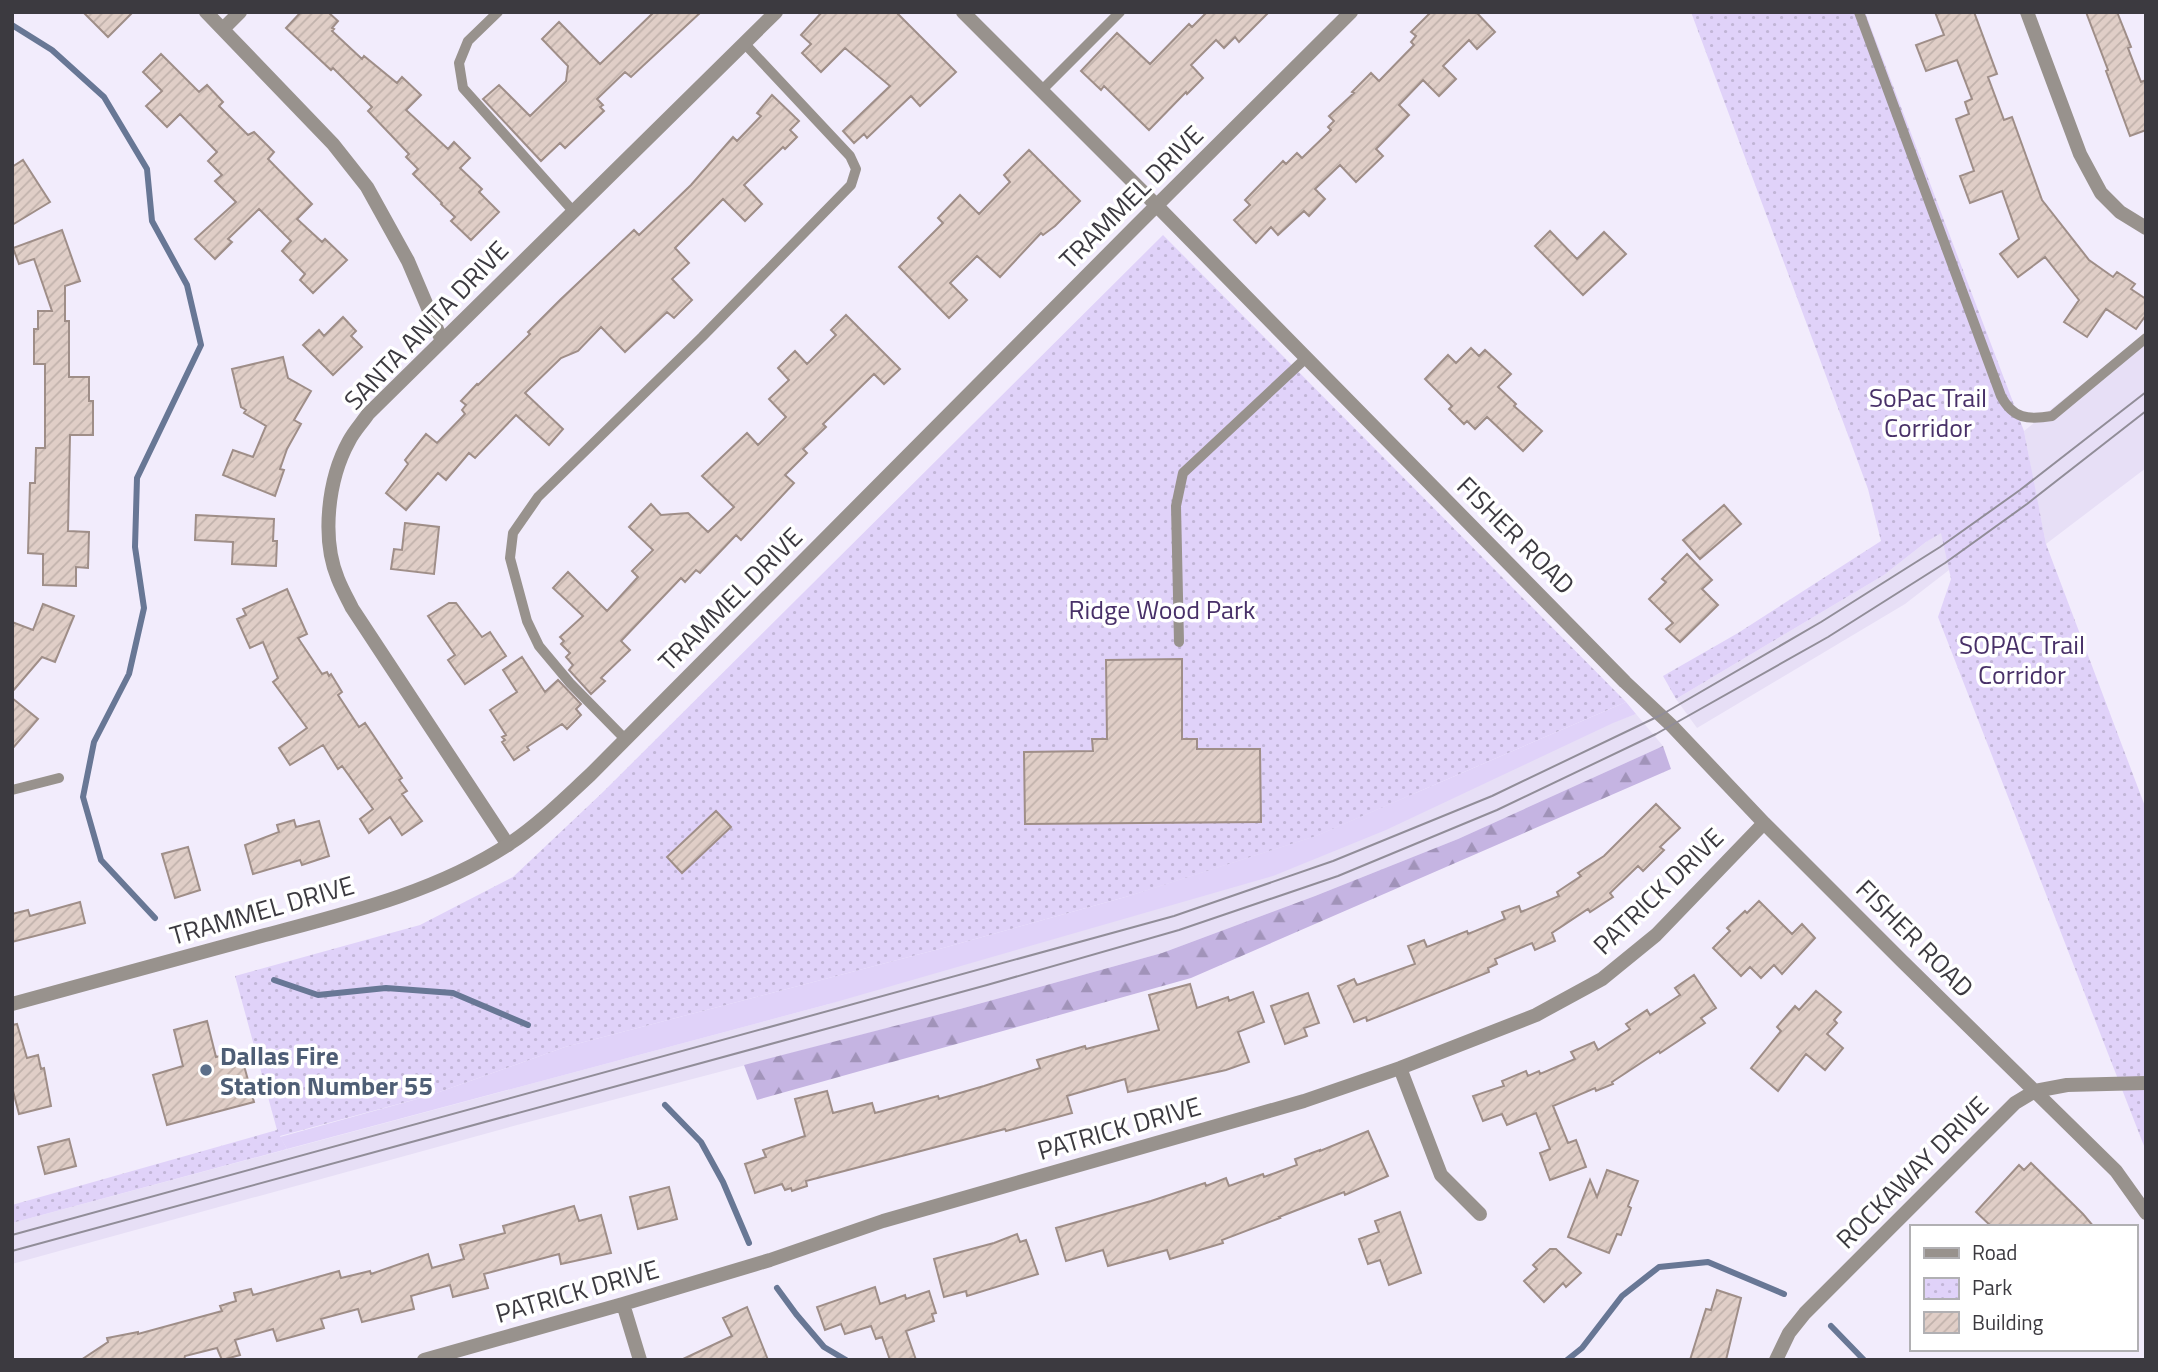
<svg xmlns="http://www.w3.org/2000/svg" width="2158" height="1372" font-family="'Titillium Web',sans-serif">
<defs>
<pattern id="forest-firs" width="22" height="20" patternUnits="userSpaceOnUse" patternTransform="scale(1.75)"><rect width="22" height="20" fill="#c5b4e2"/><path d="M5 1l3.5 6h-7zM16 11l3.5 6h-7z" fill="#a193b9"/></pattern>
<pattern id="park-dots" width="8" height="8" patternUnits="userSpaceOnUse" patternTransform="scale(1.75)"><rect width="8" height="8" fill="#e0d2f9"/><path d="M2 2h.1M6 6h.1" fill="none" stroke="#c1b5d6" stroke-width="1.8" stroke-linecap="round"/></pattern>
<pattern id="building-hatch" width="6" height="6" patternUnits="userSpaceOnUse" patternTransform="scale(1.75)"><rect width="6" height="6" fill="#e0cec7"/><path d="M-1 1l2-2M0 6l6-6M5 7l2-2" fill="none" stroke="#c1b2ac"/></pattern>
</defs>
<rect width="100%" height="100%" fill="#f2ecfc"/>
<path fill="#e7dff6" d="M 2146,333 L 2146,468 L 2046,544 L 2039,509 L 1949,570 L 1905,604 L 1697,728 L 1676,699 L 1884,575 L 1926,542 L 2031,468 L 2024,431 Z
M 1636,714 L 1663,746 L 1458,839 L 1315,896 L 1162,953 L 960,1009 L 517,1125 L 12,1264 L 12,1223 L 829,1004 Z"/>
<path fill="#e0d2f9" d="M 1626,702 L 1636,714 L 1613,723 L 1386,830 L 1273,876 L 829,1004 L 287,1149 L 280,1137 L 428,1096 L 565,1047 L 943,948 L 1129,896 L 1316,836 Z"/>
<path fill="url(#forest-firs)" d="M 1663,746 L 1671,769 L 1191,978 L 757,1100 L 744,1065 L 960,1009 L 1162,953 L 1315,896 L 1458,839 Z"/>
<path fill="url(#park-dots)" d="M 1691,12 L 1865,12 L 2024,431 L 2046,544 L 2146,809 L 2146,1151 L 1938,617 L 1951,579 L 1941,533 L 1926,542 L 1884,575 L 1676,699 L 1663,676 L 1738,633 L 1881,541 L 1868,489 Z
M 1163,235 L 1626,702 L 1316,836 L 1129,896 L 943,948 L 565,1047 L 428,1096 L 280,1136 L 287,1149 L 12,1223 L 12,1205 L 277,1130 L 235,976 L 420,925 L 513,877 L 602,793 Z"/>
<g fill="none" stroke-linecap="round" stroke-linejoin="round">
<path stroke="#687795" stroke-width="6" d="M 12,25 L 52,50 L 104,97 L 147,169 L 152,221 L 187,285 L 201,345 L 137,478 L 135,547 L 144,608 L 129,674 L 94,742 L 83,797 L 101,860 L 155,918
M 274,980 L 318,995 L 386,988 L 453,993 L 528,1025
M 665,1105 L 701,1142 L 723,1182 L 749,1243
M 777,1288 L 796,1314 L 824,1347 L 846,1360
M 1831,1326 L 1864,1360
M 1567,1360 L 1582,1348 L 1622,1296 L 1659,1267 L 1708,1262 L 1784,1294"/>
</g>
<path fill="url(#building-hatch)" stroke="#9f8e88" stroke-width="2" d="M 83,12 L 133,12 L 108,37 Z
M 301,12 L 328,12 L 338,21 L 332,28 L 334,29 L 332,31 L 362,59 L 364,56 L 397,83 L 402,77 L 421,95 L 406,110 L 448,149 L 454,142 L 470,158 L 460,168 L 482,189 L 479,192 L 499,212 L 471,240 L 451,221 L 455,217 L 441,204 L 442,203 L 413,174 L 418,169 L 406,157 L 409,154 L 368,111 L 372,107 L 333,68 L 331,70 L 286,28 Z
M 654,12 L 701,12 L 631,77 L 625,72 L 597,99 L 603,105 L 600,107 L 604,111 L 565,148 L 560,143 L 541,161 L 483,99 L 499,85 L 530,116 L 566,81 L 568,66 L 542,39 L 559,22 L 600,64 Z
M 822,12 L 896,12 L 956,72 L 920,106 L 911,96 L 867,138 L 864,134 L 854,143 L 843,131 L 890,86 L 845,48 L 821,72 L 802,53 L 811,44 L 801,35 Z
M 1207,12 L 1269,12 L 1239,42 L 1235,37 L 1224,48 L 1216,40 L 1191,65 L 1203,78 L 1187,94 L 1186,92 L 1149,130 L 1104,86 L 1101,90 L 1081,71 L 1117,33 L 1150,64 L 1189,24 L 1192,27 Z
M 1431,12 L 1476,12 L 1495,32 L 1477,49 L 1469,40 L 1443,66 L 1456,79 L 1439,96 L 1423,80 L 1399,105 L 1409,115 L 1376,149 L 1383,156 L 1356,182 L 1340,165 L 1315,189 L 1325,199 L 1309,216 L 1304,211 L 1278,235 L 1271,227 L 1256,243 L 1234,220 L 1250,205 L 1245,200 L 1283,161 L 1286,164 L 1297,153 L 1302,158 L 1331,130 L 1328,127 L 1334,121 L 1329,116 L 1354,93 L 1352,92 L 1371,73 L 1379,81 L 1414,45 L 1411,42 L 1416,36 L 1411,32 Z
M 1935,12 L 1974,12 L 1997,74 L 1988,77 L 2004,120 L 2012,117 L 2042,200 L 2089,260 L 2113,277 L 2117,272 L 2135,284 L 2131,289 L 2146,299 L 2146,315 L 2136,329 L 2106,309 L 2087,337 L 2064,322 L 2079,300 L 2045,257 L 2018,277 L 2000,254 L 2019,239 L 2002,191 L 1970,203 L 1960,176 L 1974,171 L 1956,119 L 1969,114 L 1965,102 L 1972,99 L 1957,60 L 1926,71 L 1916,45 L 1944,35 Z
M 2086,12 L 2117,12 L 2131,47 L 2128,48 L 2141,82 L 2146,80 L 2146,130 L 2130,136 L 2106,71 L 2108,70 Z
M 161,54 L 199,92 L 207,85 L 223,102 L 219,106 L 248,135 L 254,132 L 274,152 L 268,159 L 312,204 L 297,219 L 322,242 L 325,239 L 347,260 L 313,293 L 300,280 L 305,274 L 282,251 L 291,241 L 259,209 L 228,239 L 232,242 L 215,259 L 195,239 L 236,202 L 215,181 L 222,175 L 208,161 L 217,152 L 180,114 L 167,127 L 146,106 L 162,91 L 143,72 Z
M 772,95 L 799,121 L 790,130 L 797,137 L 785,149 L 783,147 L 744,185 L 762,204 L 745,221 L 723,199 L 675,248 L 689,263 L 672,279 L 692,300 L 674,318 L 667,312 L 625,352 L 601,327 L 578,351 L 561,358 L 525,393 L 563,429 L 549,445 L 516,415 L 475,458 L 469,453 L 446,480 L 438,473 L 406,510 L 386,493 L 408,464 L 405,460 L 426,434 L 437,443 L 465,414 L 462,410 L 466,405 L 461,401 L 477,384 L 478,385 L 530,334 L 528,332 L 560,300 L 634,230 L 639,235 L 691,185 L 733,137 L 737,141 L 761,116 L 757,113 Z
M 1029,150 L 1080,201 L 1055,226 L 1043,235 L 1041,233 L 1000,277 L 977,256 L 950,283 L 967,300 L 949,318 L 899,267 L 943,223 L 938,218 L 960,195 L 979,214 L 1010,182 L 1004,175 Z
M 23,160 L 50,202 L 12,225 L 12,167 Z
M 62,230 L 80,281 L 65,286 L 65,321 L 69,321 L 69,377 L 89,377 L 89,401 L 93,401 L 93,435 L 70,435 L 68,531 L 89,532 L 88,568 L 76,567 L 76,586 L 43,585 L 43,554 L 28,553 L 30,483 L 35,483 L 36,448 L 45,448 L 45,364 L 34,364 L 34,329 L 38,329 L 38,311 L 52,311 L 34,259 L 19,264 L 13,248 Z
M 1550,231 L 1577,259 L 1604,232 L 1626,254 L 1583,295 L 1535,246 Z
M 846,315 L 900,369 L 884,384 L 874,374 L 823,424 L 826,427 L 803,449 L 807,453 L 785,475 L 794,483 L 741,540 L 736,535 L 700,573 L 696,570 L 685,582 L 681,578 L 621,641 L 630,650 L 601,678 L 605,681 L 591,694 L 569,670 L 573,665 L 566,657 L 570,653 L 561,644 L 564,641 L 560,637 L 583,616 L 553,588 L 568,572 L 607,611 L 638,577 L 632,571 L 653,550 L 629,527 L 651,504 L 661,515 L 688,513 L 708,532 L 734,507 L 702,476 L 747,433 L 758,445 L 786,417 L 769,399 L 789,380 L 778,368 L 795,351 L 807,364 L 836,335 L 831,330 Z
M 343,317 L 356,331 L 351,336 L 362,347 L 333,375 L 303,345 L 319,330 L 324,336 Z
M 1471,348 L 1479,356 L 1485,350 L 1511,374 L 1498,387 L 1516,404 L 1514,406 L 1542,431 L 1523,451 L 1487,417 L 1475,429 L 1467,421 L 1464,424 L 1449,409 L 1452,406 L 1425,379 L 1448,355 L 1456,363 Z
M 283,357 L 288,378 L 311,391 L 294,420 L 301,424 L 287,449 L 280,469 L 284,470 L 275,496 L 223,475 L 233,450 L 253,457 L 266,426 L 244,413 L 246,410 L 241,407 L 232,369 Z
M 1724,505 L 1741,524 L 1700,559 L 1683,540 Z
M 196,515 L 274,519 L 273,541 L 277,541 L 276,566 L 232,564 L 233,542 L 195,540 Z
M 405,523 L 439,527 L 434,574 L 391,569 L 394,549 L 402,550 Z
M 1687,554 L 1712,580 L 1702,589 L 1718,605 L 1680,642 L 1666,629 L 1673,623 L 1649,599 L 1666,582 L 1662,579 Z
M 287,589 L 307,634 L 298,638 L 322,674 L 327,672 L 329,676 L 331,674 L 342,692 L 338,695 L 359,727 L 365,723 L 402,778 L 399,780 L 407,791 L 402,794 L 422,821 L 402,835 L 390,817 L 369,833 L 360,819 L 373,809 L 342,766 L 338,769 L 323,745 L 290,765 L 279,748 L 307,728 L 273,682 L 278,678 L 263,642 L 250,648 L 237,619 L 246,615 L 243,609 Z
M 449,603 L 456,603 L 482,637 L 490,632 L 506,656 L 465,684 L 448,660 L 455,655 L 428,616 Z
M 43,604 L 74,616 L 55,662 L 42,657 L 12,692 L 12,622 L 33,630 Z
M 522,657 L 545,692 L 558,680 L 581,704 L 576,709 L 581,715 L 567,729 L 562,724 L 527,747 L 529,750 L 514,760 L 502,742 L 505,740 L 502,737 L 506,735 L 490,710 L 517,692 L 503,670 Z
M 1182,659 L 1182,739 L 1197,739 L 1197,749 L 1260,749 L 1261,822 L 1025,824 L 1024,752 L 1093,751 L 1092,739 L 1107,739 L 1106,660 Z
M 12,698 L 38,719 L 12,749 Z
M 1656,804 L 1680,828 L 1660,847 L 1664,850 L 1643,871 L 1638,866 L 1610,893 L 1613,897 L 1590,912 L 1588,909 L 1552,933 L 1555,941 L 1535,950 L 1532,943 L 1495,959 L 1497,964 L 1488,968 L 1489,972 L 1367,1021 L 1366,1017 L 1354,1022 L 1338,986 L 1354,979 L 1357,985 L 1415,964 L 1408,946 L 1424,940 L 1427,947 L 1467,931 L 1468,934 L 1505,919 L 1502,912 L 1519,906 L 1521,912 L 1559,896 L 1557,892 L 1581,876 L 1578,873 L 1604,856 Z
M 716,811 L 731,827 L 682,873 L 667,857 Z
M 294,820 L 296,827 L 319,821 L 329,856 L 302,865 L 300,860 L 253,874 L 245,845 L 279,832 L 277,825 Z
M 188,847 L 200,890 L 175,898 L 162,854 Z
M 1759,901 L 1792,934 L 1802,924 L 1815,938 L 1782,974 L 1774,965 L 1761,978 L 1750,967 L 1741,976 L 1713,948 L 1730,931 L 1727,928 L 1745,911 L 1747,913 Z
M 80,902 L 85,923 L 12,942 L 12,914 L 28,910 L 30,916 Z
M 1694,975 L 1716,1008 L 1701,1018 L 1705,1023 L 1660,1053 L 1659,1051 L 1612,1082 L 1613,1084 L 1596,1091 L 1595,1088 L 1553,1106 L 1568,1143 L 1576,1140 L 1586,1167 L 1550,1180 L 1540,1153 L 1550,1149 L 1536,1113 L 1507,1125 L 1502,1114 L 1483,1121 L 1473,1096 L 1504,1086 L 1502,1081 L 1526,1071 L 1528,1076 L 1539,1071 L 1540,1074 L 1575,1059 L 1571,1052 L 1594,1042 L 1598,1050 L 1630,1029 L 1626,1024 L 1647,1010 L 1650,1015 L 1680,995 L 1675,988 Z
M 1190,984 L 1197,1008 L 1228,997 L 1229,1001 L 1253,992 L 1264,1022 L 1238,1032 L 1249,1062 L 1226,1070 L 1128,1092 L 1125,1079 L 1067,1096 L 1072,1113 L 1006,1131 L 1005,1129 L 806,1181 L 807,1186 L 792,1191 L 791,1188 L 785,1190 L 782,1184 L 755,1193 L 745,1164 L 766,1157 L 763,1150 L 805,1136 L 795,1099 L 827,1091 L 833,1113 L 872,1103 L 875,1113 L 938,1096 L 939,1099 L 984,1086 L 1040,1068 L 1037,1060 L 1085,1046 L 1086,1049 L 1159,1030 L 1149,995 Z
M 1816,991 L 1841,1012 L 1834,1020 L 1837,1023 L 1827,1034 L 1843,1048 L 1825,1070 L 1806,1054 L 1778,1091 L 1751,1068 L 1781,1031 L 1777,1027 L 1795,1006 L 1799,1010 Z
M 1308,993 L 1319,1023 L 1304,1028 L 1307,1036 L 1285,1044 L 1271,1006 Z
M 207,1021 L 216,1057 L 240,1051 L 254,1102 L 167,1125 L 153,1075 L 183,1066 L 174,1030 Z
M 17,1024 L 27,1058 L 38,1055 L 41,1069 L 44,1068 L 51,1106 L 19,1114 L 12,1087 L 12,1025 Z
M 1368,1131 L 1388,1176 L 1345,1195 L 1344,1192 L 1279,1217 L 1280,1218 L 1222,1240 L 1223,1243 L 1170,1259 L 1167,1250 L 1108,1266 L 1103,1250 L 1066,1261 L 1056,1228 L 1151,1201 L 1205,1183 L 1206,1186 L 1226,1178 L 1229,1186 L 1263,1174 L 1264,1177 L 1297,1165 L 1295,1159 L 1320,1150 L 1320,1151 Z
M 69,1139 L 76,1166 L 45,1174 L 38,1147 Z
M 2031,1163 L 2083,1214 L 2094,1227 L 1992,1227 L 1976,1212 L 2019,1165 L 2024,1170 Z
M 1607,1170 L 1638,1181 L 1628,1206 L 1631,1208 L 1621,1235 L 1617,1234 L 1609,1253 L 1568,1237 L 1590,1180 L 1597,1197 Z
M 669,1187 L 677,1219 L 638,1229 L 630,1197 Z
M 574,1206 L 579,1221 L 601,1215 L 611,1253 L 561,1264 L 559,1254 L 484,1274 L 488,1288 L 453,1297 L 450,1285 L 411,1296 L 414,1309 L 362,1322 L 358,1309 L 321,1319 L 324,1328 L 277,1341 L 273,1329 L 235,1340 L 240,1355 L 222,1360 L 217,1348 L 185,1356 L 184,1360 L 81,1360 L 108,1342 L 107,1338 L 138,1332 L 138,1334 L 222,1311 L 220,1306 L 236,1301 L 234,1293 L 251,1289 L 253,1295 L 339,1271 L 341,1278 L 370,1271 L 371,1274 L 428,1254 L 432,1268 L 464,1259 L 460,1245 L 505,1233 L 503,1226 Z
M 1400,1212 L 1421,1273 L 1389,1285 L 1380,1260 L 1368,1264 L 1359,1239 L 1379,1232 L 1375,1221 Z
M 1017,1234 L 1020,1242 L 1026,1240 L 1038,1274 L 967,1296 L 966,1291 L 944,1297 L 934,1259 L 994,1243 Z
M 1550,1249 L 1556,1249 L 1581,1273 L 1566,1287 L 1563,1283 L 1544,1302 L 1524,1281 L 1537,1269 L 1533,1265 Z
M 875,1287 L 880,1304 L 905,1295 L 906,1299 L 929,1291 L 936,1313 L 932,1314 L 934,1321 L 906,1331 L 916,1360 L 890,1360 L 882,1337 L 876,1339 L 871,1326 L 845,1334 L 841,1324 L 825,1330 L 817,1307 Z
M 1717,1290 L 1741,1298 L 1726,1360 L 1690,1360 L 1706,1309 L 1711,1310 Z
M 747,1307 L 768,1360 L 681,1360 L 732,1336 L 723,1318 Z"/>
<g fill="none" stroke-linecap="round" stroke-linejoin="round">
<path stroke="#98928d" stroke-width="10" d="M 498,12 L 468,41 L 459,63 L 463,88 L 573,211
M 1859,12 L 2001,396 C 2013,419 2028,420 2052,416 L 2146,338
M 1041,91 L 1120,12
M 1179,642 L 1176,506 L 1183,473 L 1305,359
M 625,739 L 570,683 L 539,646 L 527,621 L 510,558 L 513,533 L 538,497 L 702,337 L 851,185 L 856,169 L 850,156 L 745,44
M 12,790 L 59,778"/>
<path stroke="#98928d" stroke-width="14" d="M 206,12 L 333,144 L 367,187 L 408,261 L 442,341
M 2027,12 L 2080,154 L 2101,193 L 2120,212 L 2146,228
M 223,29 L 240,12
M 1157,206 L 1625,682 L 1672,726 L 1764,823 L 1901,960 L 2116,1171 L 2146,1213
M 508,845 L 352,608 C 347,598 342,589 338,579 C 321,538 328,479 349,441 C 354,431 362,423 368,414 L 776,12
M 1400,1068 L 1441,1175 L 1480,1214
M 623,1304 L 640,1360
M 424,1360 L 623,1304 L 770,1260 L 883,1221 L 1304,1101 L 1400,1068 L 1536,1015 L 1602,979 L 1656,935 L 1764,823
M 1776,1360 L 1789,1333 L 1805,1313 L 2015,1103 L 2035,1091 L 2067,1085 L 2146,1083"/>
<path stroke="#98928d" stroke-width="14" d="M 963,12 L 1157,206
M 12,1004 C 96,981 181,958 265,935 C 348,913 436,892 509,844 C 538,825 564,799 590,775 L 1140,222 L 1351,12"/>
<path stroke="#918d98" stroke-width="2" d="M 12,1235 L 1174,916 L 1333,861 L 1492,796 L 1661,715 L 1821,622 L 1940,547 L 2020,490 L 2146,392
M 12,1251 L 987,985 L 1179,930 L 1338,876 L 1497,810 L 1656,734 L 1828,637 L 1945,563 L 2027,504 L 2146,411"/>
</g>
<circle fill="#5c6f8a" stroke="#fff" stroke-width="2.5" cx="206" cy="1070" r="7"/>
<g text-anchor="middle" dominant-baseline="central" stroke-width="7" stroke-linejoin="round" paint-order="stroke">
<g font-size="26" fill="#3c3a40" stroke="#fff">
<text transform="translate(1131 197) rotate(-45)">TRAMMEL DRIVE</text>
<text transform="translate(426 325) rotate(-46)">SANTA ANITA DRIVE</text>
<text transform="translate(1516 535) rotate(45)">FISHER ROAD</text>
<text transform="translate(730 599) rotate(-45)">TRAMMEL DRIVE</text>
<text transform="translate(1658 891) rotate(-44)">PATRICK DRIVE</text>
<text transform="translate(262 910) rotate(-16)">TRAMMEL DRIVE</text>
<text transform="translate(1915 938) rotate(45)">FISHER ROAD</text>
<text transform="translate(1119 1128) rotate(-16)">PATRICK DRIVE</text>
<text transform="translate(1912 1172) rotate(-45)">ROCKAWAY DRIVE</text>
<text transform="translate(577 1291) rotate(-16)">PATRICK DRIVE</text>
</g>
<g font-size="26" fill="#483068" stroke="#fff">
<text x="1928" y="397">SoPac Trail<tspan x="1928" dy="30">Corridor</tspan></text>
<text x="1162" y="609">Ridge Wood Park</text>
<text x="2022" y="644">SOPAC Trail<tspan x="2022" dy="30">Corridor</tspan></text>
</g>
<g font-size="26" font-weight="bold" fill="#4e5e75" stroke="#fff" text-anchor="start">
<text x="220" y="1055">Dallas Fire<tspan x="220" dy="30">Station Number 55</tspan></text>
</g>
</g>
<rect width="2158" height="1372" fill="none" stroke="#3c3a40" stroke-width="28"/>
<rect x="1910" y="1225" width="228" height="126" fill="#ffffff" stroke="#b1b0b3" stroke-width="2"/>
<rect x="1924" y="1248" width="35" height="10" fill="#98928d" stroke="#b1b0b3" stroke-width="2"/>
<text x="1972" y="1260" font-size="21" fill="#3c3a40">Road</text>
<rect x="1924" y="1278" width="35" height="21" fill="url(#park-dots)" stroke="#b1b0b3" stroke-width="2"/>
<text x="1972" y="1295" font-size="21" fill="#3c3a40">Park</text>
<rect x="1924" y="1312" width="35" height="21" fill="url(#building-hatch)" stroke="#b1b0b3" stroke-width="2"/>
<text x="1972" y="1330" font-size="21" fill="#3c3a40">Building</text>
</svg>
